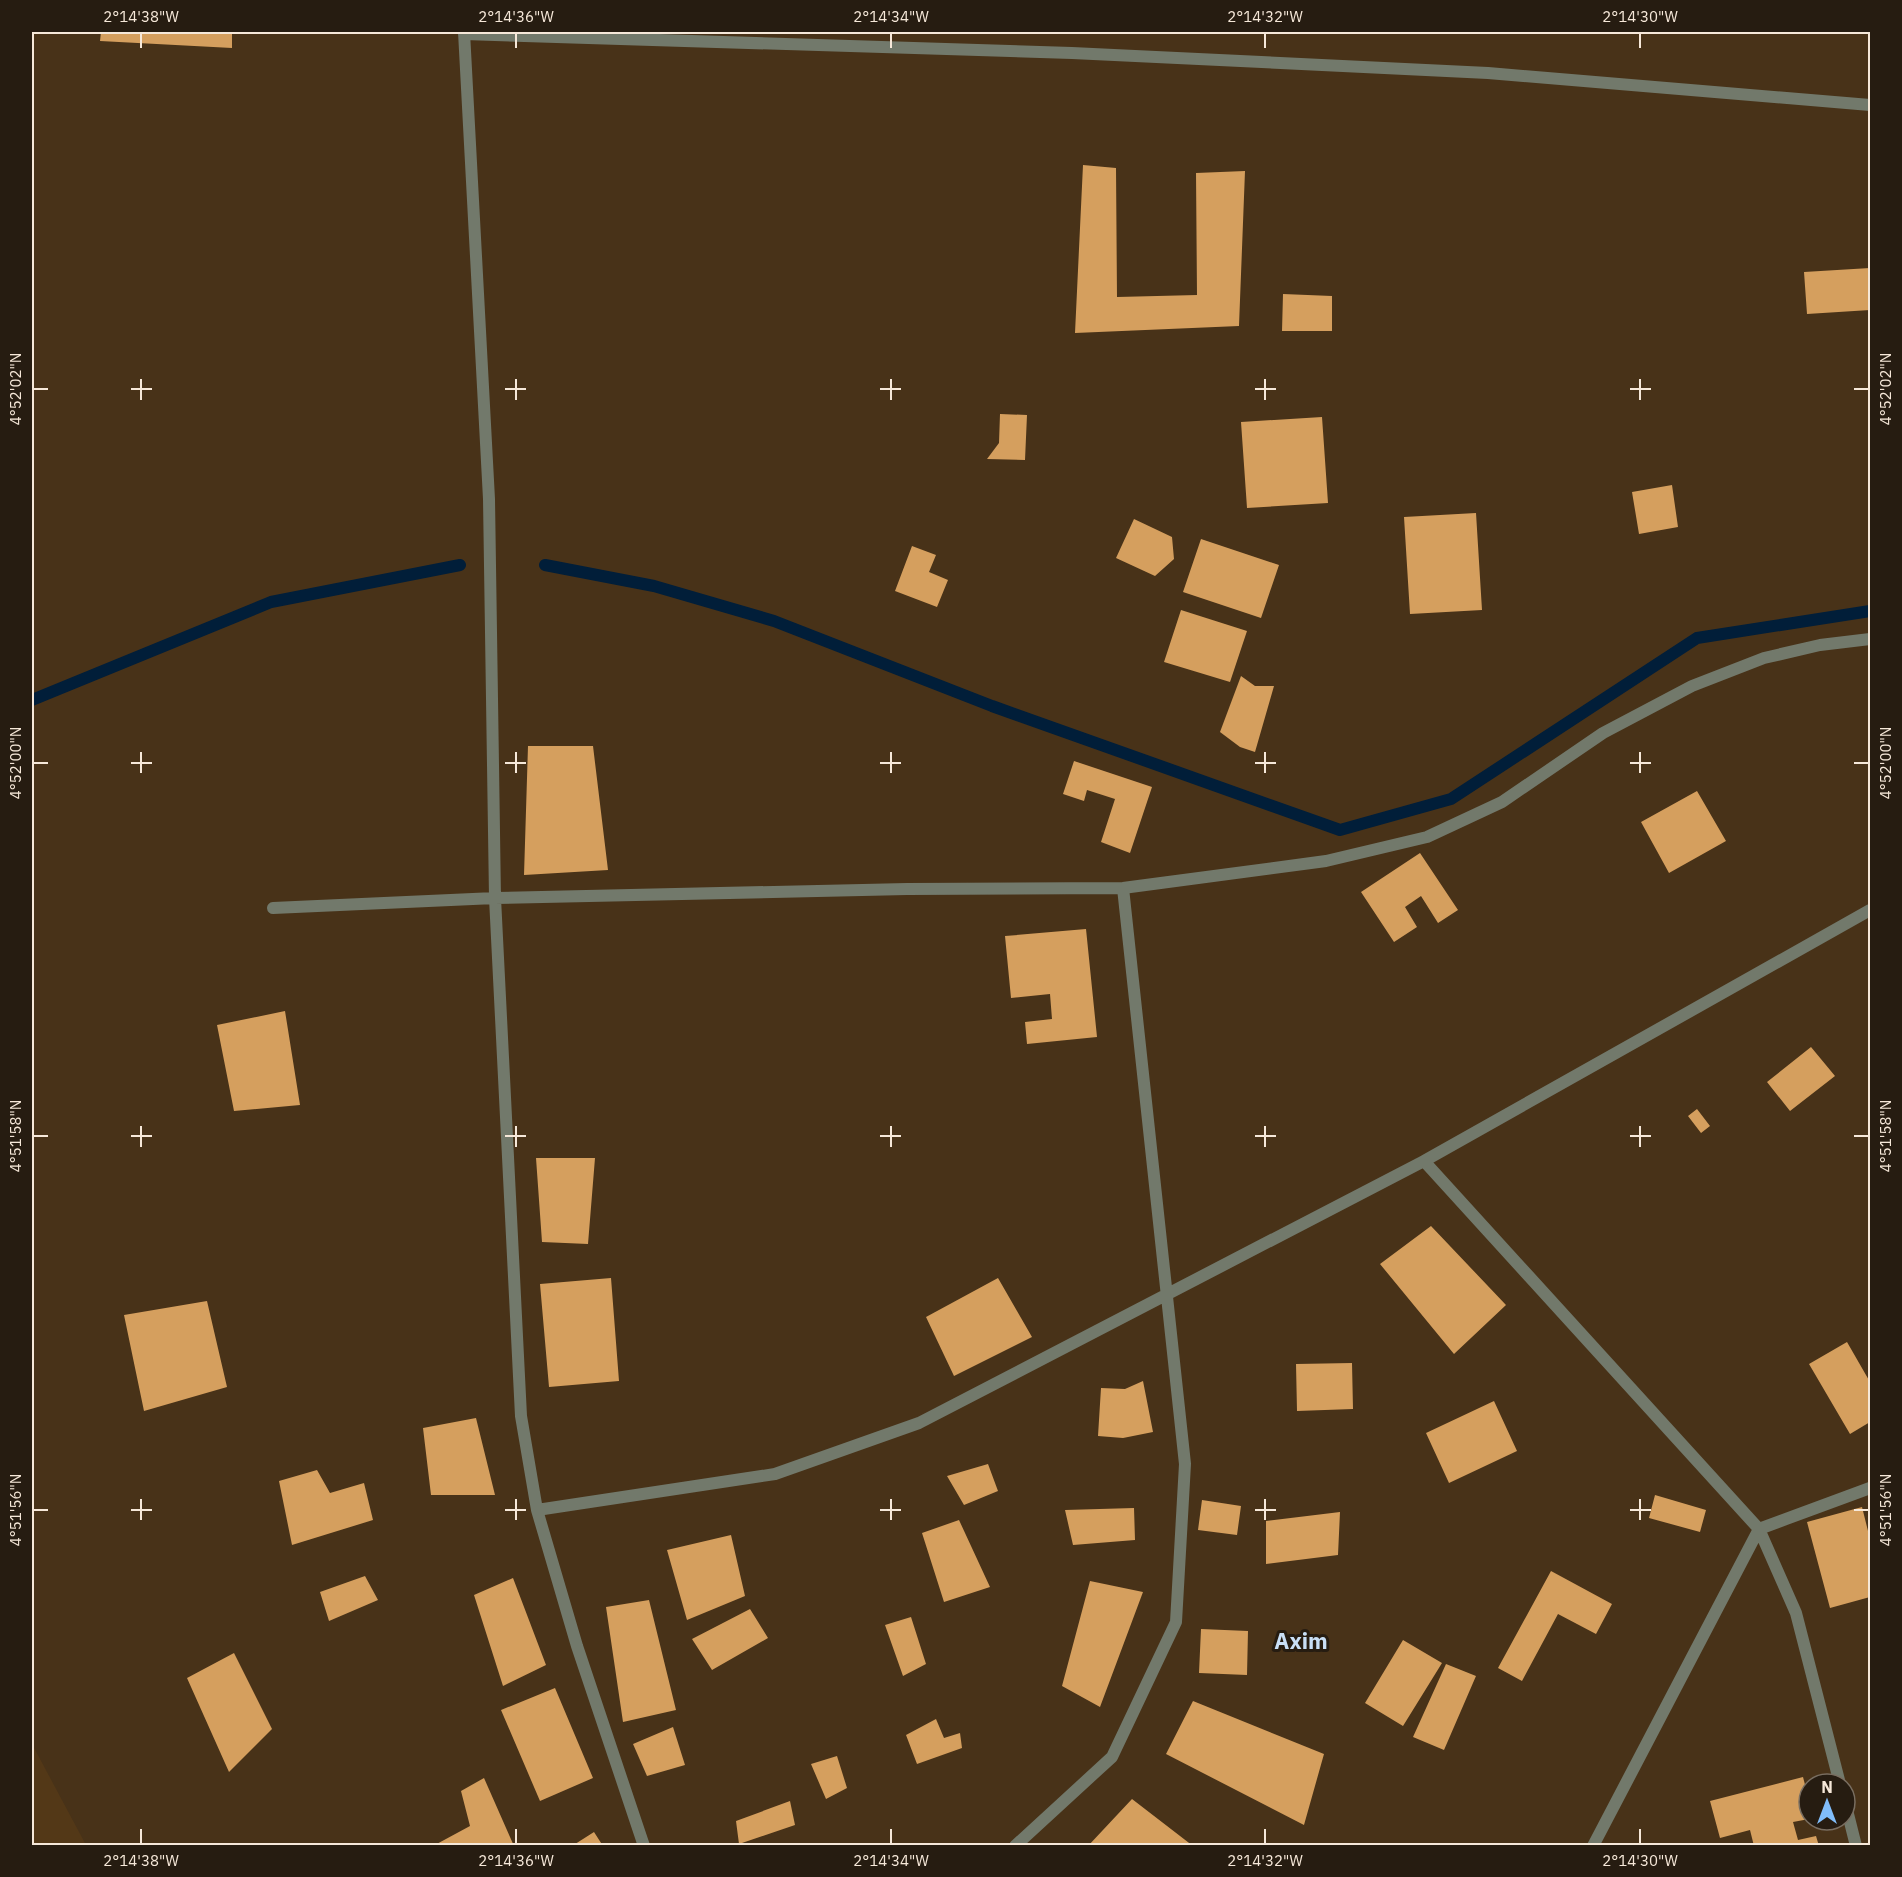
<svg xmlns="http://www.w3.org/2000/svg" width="1902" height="1877" font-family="'IBM Plex Sans',sans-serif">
<rect width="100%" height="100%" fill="#483218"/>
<path fill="#533817" d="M 32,1744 L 86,1845 L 32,1845 Z"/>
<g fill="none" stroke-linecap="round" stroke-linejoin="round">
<path stroke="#011e39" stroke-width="12" d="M 545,565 L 654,586 L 774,621 L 992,706 L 1340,830 L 1451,799 L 1697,638 L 1870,611
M 32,700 L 271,602 L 460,565"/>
</g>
<path fill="#d59f5e" d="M 101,32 L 232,32 L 232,48 L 100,41 Z
M 1083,165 L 1116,168 L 1117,297 L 1197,295 L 1196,173 L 1245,171 L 1239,326 L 1075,333 Z
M 1870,268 L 1870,310 L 1807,314 L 1804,272 Z
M 1283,294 L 1332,296 L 1332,331 L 1282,331 Z
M 1000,414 L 1027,415 L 1025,460 L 987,459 L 999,443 Z
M 1322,417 L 1328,503 L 1247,508 L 1241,422 Z
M 1672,485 L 1678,527 L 1639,534 L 1632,492 Z
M 1476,513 L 1482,610 L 1410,614 L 1404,517 Z
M 1134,519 L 1172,537 L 1174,559 L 1155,576 L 1116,558 Z
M 1201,539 L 1279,565 L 1261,618 L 1183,592 Z
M 912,546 L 936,555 L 929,572 L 948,580 L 937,607 L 895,591 Z
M 1181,610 L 1247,631 L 1230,682 L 1164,662 Z
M 1241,676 L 1255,686 L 1274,686 L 1255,752 L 1240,747 L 1220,732 Z
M 528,746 L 593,746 L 608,870 L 524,875 Z
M 1074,761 L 1152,787 L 1130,853 L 1101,842 L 1115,799 L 1087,790 L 1084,801 L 1063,794 Z
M 1697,791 L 1726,841 L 1669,873 L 1641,822 Z
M 1420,853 L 1458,910 L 1438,923 L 1421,896 L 1405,907 L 1417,927 L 1394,942 L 1361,892 Z
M 1086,929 L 1097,1037 L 1027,1044 L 1025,1022 L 1052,1019 L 1050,994 L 1011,998 L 1005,936 Z
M 285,1011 L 300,1105 L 234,1111 L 217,1025 Z
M 1811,1047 L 1835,1076 L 1790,1111 L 1767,1082 Z
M 1697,1109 L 1710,1126 L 1701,1133 L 1688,1116 Z
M 536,1158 L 595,1158 L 588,1244 L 542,1242 Z
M 1431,1226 L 1506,1305 L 1454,1354 L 1380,1264 Z
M 611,1278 L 619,1381 L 549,1387 L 540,1284 Z
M 998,1278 L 1032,1337 L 954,1376 L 926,1317 Z
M 207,1301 L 227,1387 L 144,1411 L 124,1315 Z
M 1847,1342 L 1870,1382 L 1870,1422 L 1850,1434 L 1809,1364 Z
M 1352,1363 L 1353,1409 L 1297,1411 L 1296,1364 Z
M 1143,1381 L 1153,1432 L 1123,1438 L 1098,1436 L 1101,1388 L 1125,1389 Z
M 1494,1401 L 1517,1451 L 1449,1483 L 1426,1433 Z
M 476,1418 L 495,1495 L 431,1495 L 423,1428 Z
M 988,1464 L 998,1491 L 964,1505 L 947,1476 Z
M 317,1470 L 330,1493 L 364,1483 L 373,1520 L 292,1545 L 279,1481 Z
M 1655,1495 L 1706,1510 L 1700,1532 L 1649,1518 Z
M 1202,1500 L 1241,1506 L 1237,1535 L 1198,1530 Z
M 1862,1507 L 1870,1539 L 1870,1597 L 1830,1608 L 1807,1522 Z
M 1134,1508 L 1135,1540 L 1073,1545 L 1065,1510 Z
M 1340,1512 L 1338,1555 L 1266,1564 L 1266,1521 Z
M 959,1520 L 990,1587 L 944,1602 L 922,1533 Z
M 731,1535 L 745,1596 L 687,1620 L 667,1550 Z
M 1551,1571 L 1612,1604 L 1596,1634 L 1558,1614 L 1522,1681 L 1498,1668 Z
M 365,1576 L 378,1600 L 329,1621 L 320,1592 Z
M 513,1578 L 546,1665 L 503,1686 L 474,1595 Z
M 1090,1581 L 1143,1592 L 1100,1707 L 1062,1686 Z
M 649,1600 L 676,1710 L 623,1722 L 606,1607 Z
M 750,1609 L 768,1638 L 712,1670 L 692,1639 Z
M 911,1617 L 926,1664 L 903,1676 L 885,1625 Z
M 1201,1629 L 1248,1631 L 1247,1675 L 1199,1673 Z
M 1403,1640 L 1442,1663 L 1403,1726 L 1365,1703 Z
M 234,1653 L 272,1729 L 229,1772 L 187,1678 Z
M 1446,1664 L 1476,1676 L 1444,1750 L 1413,1737 Z
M 555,1688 L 593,1778 L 540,1801 L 501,1710 Z
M 1193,1701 L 1324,1754 L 1304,1825 L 1166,1754 Z
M 936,1719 L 944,1738 L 960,1733 L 962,1748 L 917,1764 L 906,1735 Z
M 673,1727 L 685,1765 L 647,1776 L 633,1744 Z
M 837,1756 L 847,1788 L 826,1799 L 811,1764 Z
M 1803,1777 L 1809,1800 L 1809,1819 L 1793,1822 L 1798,1840 L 1816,1836 L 1819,1846 L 1754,1846 L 1750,1830 L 1720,1838 L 1710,1801 Z
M 484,1778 L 514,1846 L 433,1846 L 470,1826 L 461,1791 Z
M 1132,1799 L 1193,1846 L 1088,1846 Z
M 790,1801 L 795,1825 L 739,1844 L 736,1821 Z
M 594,1832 L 603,1846 L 572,1846 Z"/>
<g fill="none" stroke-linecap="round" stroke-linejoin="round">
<path stroke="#72796b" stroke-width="12" d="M 464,32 L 489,499 L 495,898 L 521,1416 L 537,1510 L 577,1646 L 644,1846
M 464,34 L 1072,53 L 1488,73 L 1870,105
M 273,908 L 495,898 L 907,889 L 1123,888 L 1326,861 L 1427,837 L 1502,802 L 1603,733 L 1692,686 L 1764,658 L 1820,645 L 1870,639
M 1424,1161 L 1759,1529 L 1796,1613 L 1840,1784
M 537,1510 L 775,1474 L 919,1423 L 1424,1161 L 1870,910
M 1845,1802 L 1856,1846
M 1015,1846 L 1112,1757 L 1176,1622 L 1185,1464 L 1123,888
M 1593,1846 L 1759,1529 L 1870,1488"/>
</g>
<path fill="none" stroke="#f6e8d9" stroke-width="2" d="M 141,33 L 141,48M 516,33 L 516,48M 891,33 L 891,48M 1265,33 L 1265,48M 1640,33 L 1640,48M 141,379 L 141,400M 516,379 L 516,400M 891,379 L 891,400M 1265,379 L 1265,400M 1640,379 L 1640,400M 33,389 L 48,389M 131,389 L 152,389M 505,389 L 526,389M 880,389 L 901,389M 1255,389 L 1276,389M 1630,389 L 1651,389M 1854,389 L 1869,389M 141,752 L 141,773M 516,752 L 516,773M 891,752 L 891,773M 1265,752 L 1265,773M 1640,752 L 1640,773M 33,763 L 48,763M 131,763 L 152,763M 505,763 L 526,763M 880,763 L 901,763M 1255,763 L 1276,763M 1630,763 L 1651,763M 1854,763 L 1869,763M 141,1126 L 141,1147M 516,1126 L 516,1147M 891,1126 L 891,1147M 1265,1126 L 1265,1147M 1640,1126 L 1640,1147M 33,1136 L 48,1136M 131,1136 L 152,1136M 505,1136 L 526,1136M 880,1136 L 901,1136M 1255,1136 L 1276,1136M 1630,1136 L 1651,1136M 1854,1136 L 1869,1136M 141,1499 L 141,1520M 516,1499 L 516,1520M 891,1499 L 891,1520M 1265,1499 L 1265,1520M 1640,1499 L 1640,1520M 33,1510 L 48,1510M 131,1510 L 152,1510M 505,1510 L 526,1510M 880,1510 L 901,1510M 1255,1510 L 1276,1510M 1630,1510 L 1651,1510M 1854,1510 L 1869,1510M 141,1829 L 141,1844M 516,1829 L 516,1844M 891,1829 L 891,1844M 1265,1829 L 1265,1844M 1640,1829 L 1640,1844"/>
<g text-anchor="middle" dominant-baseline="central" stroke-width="6" stroke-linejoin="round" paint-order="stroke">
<g font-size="22" font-weight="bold" fill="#c9dff6" stroke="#261c11">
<text x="1301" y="1640">Axim</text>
</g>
</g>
<rect width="1902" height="1877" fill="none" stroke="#261c11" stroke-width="66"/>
<g transform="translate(1827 1802)"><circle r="28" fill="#261c11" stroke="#796e61" stroke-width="1.5"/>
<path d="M0-4.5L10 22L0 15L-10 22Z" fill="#81bdfa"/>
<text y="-9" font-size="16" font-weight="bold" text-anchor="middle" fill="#f6e8d9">N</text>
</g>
<rect x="33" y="33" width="1836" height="1811" fill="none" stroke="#f6e8d9" stroke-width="2"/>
<g font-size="15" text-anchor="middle" fill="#f6e8d9">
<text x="141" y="22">2°14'38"W</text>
<text x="516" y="22">2°14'36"W</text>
<text x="891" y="22">2°14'34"W</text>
<text x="1265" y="22">2°14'32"W</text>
<text x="1640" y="22">2°14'30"W</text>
<text transform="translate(16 389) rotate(-90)" y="5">4°52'02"N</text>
<text transform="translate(1886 389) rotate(-90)" y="5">4°52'02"N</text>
<text transform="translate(16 763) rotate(-90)" y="5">4°52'00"N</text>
<text transform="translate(1886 763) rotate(-90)" y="5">4°52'00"N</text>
<text transform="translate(16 1136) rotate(-90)" y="5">4°51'58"N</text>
<text transform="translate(1886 1136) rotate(-90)" y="5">4°51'58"N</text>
<text transform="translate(16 1510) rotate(-90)" y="5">4°51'56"N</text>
<text transform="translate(1886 1510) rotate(-90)" y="5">4°51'56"N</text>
<text x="141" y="1866">2°14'38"W</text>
<text x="516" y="1866">2°14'36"W</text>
<text x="891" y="1866">2°14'34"W</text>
<text x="1265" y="1866">2°14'32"W</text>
<text x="1640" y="1866">2°14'30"W</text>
</g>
</svg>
